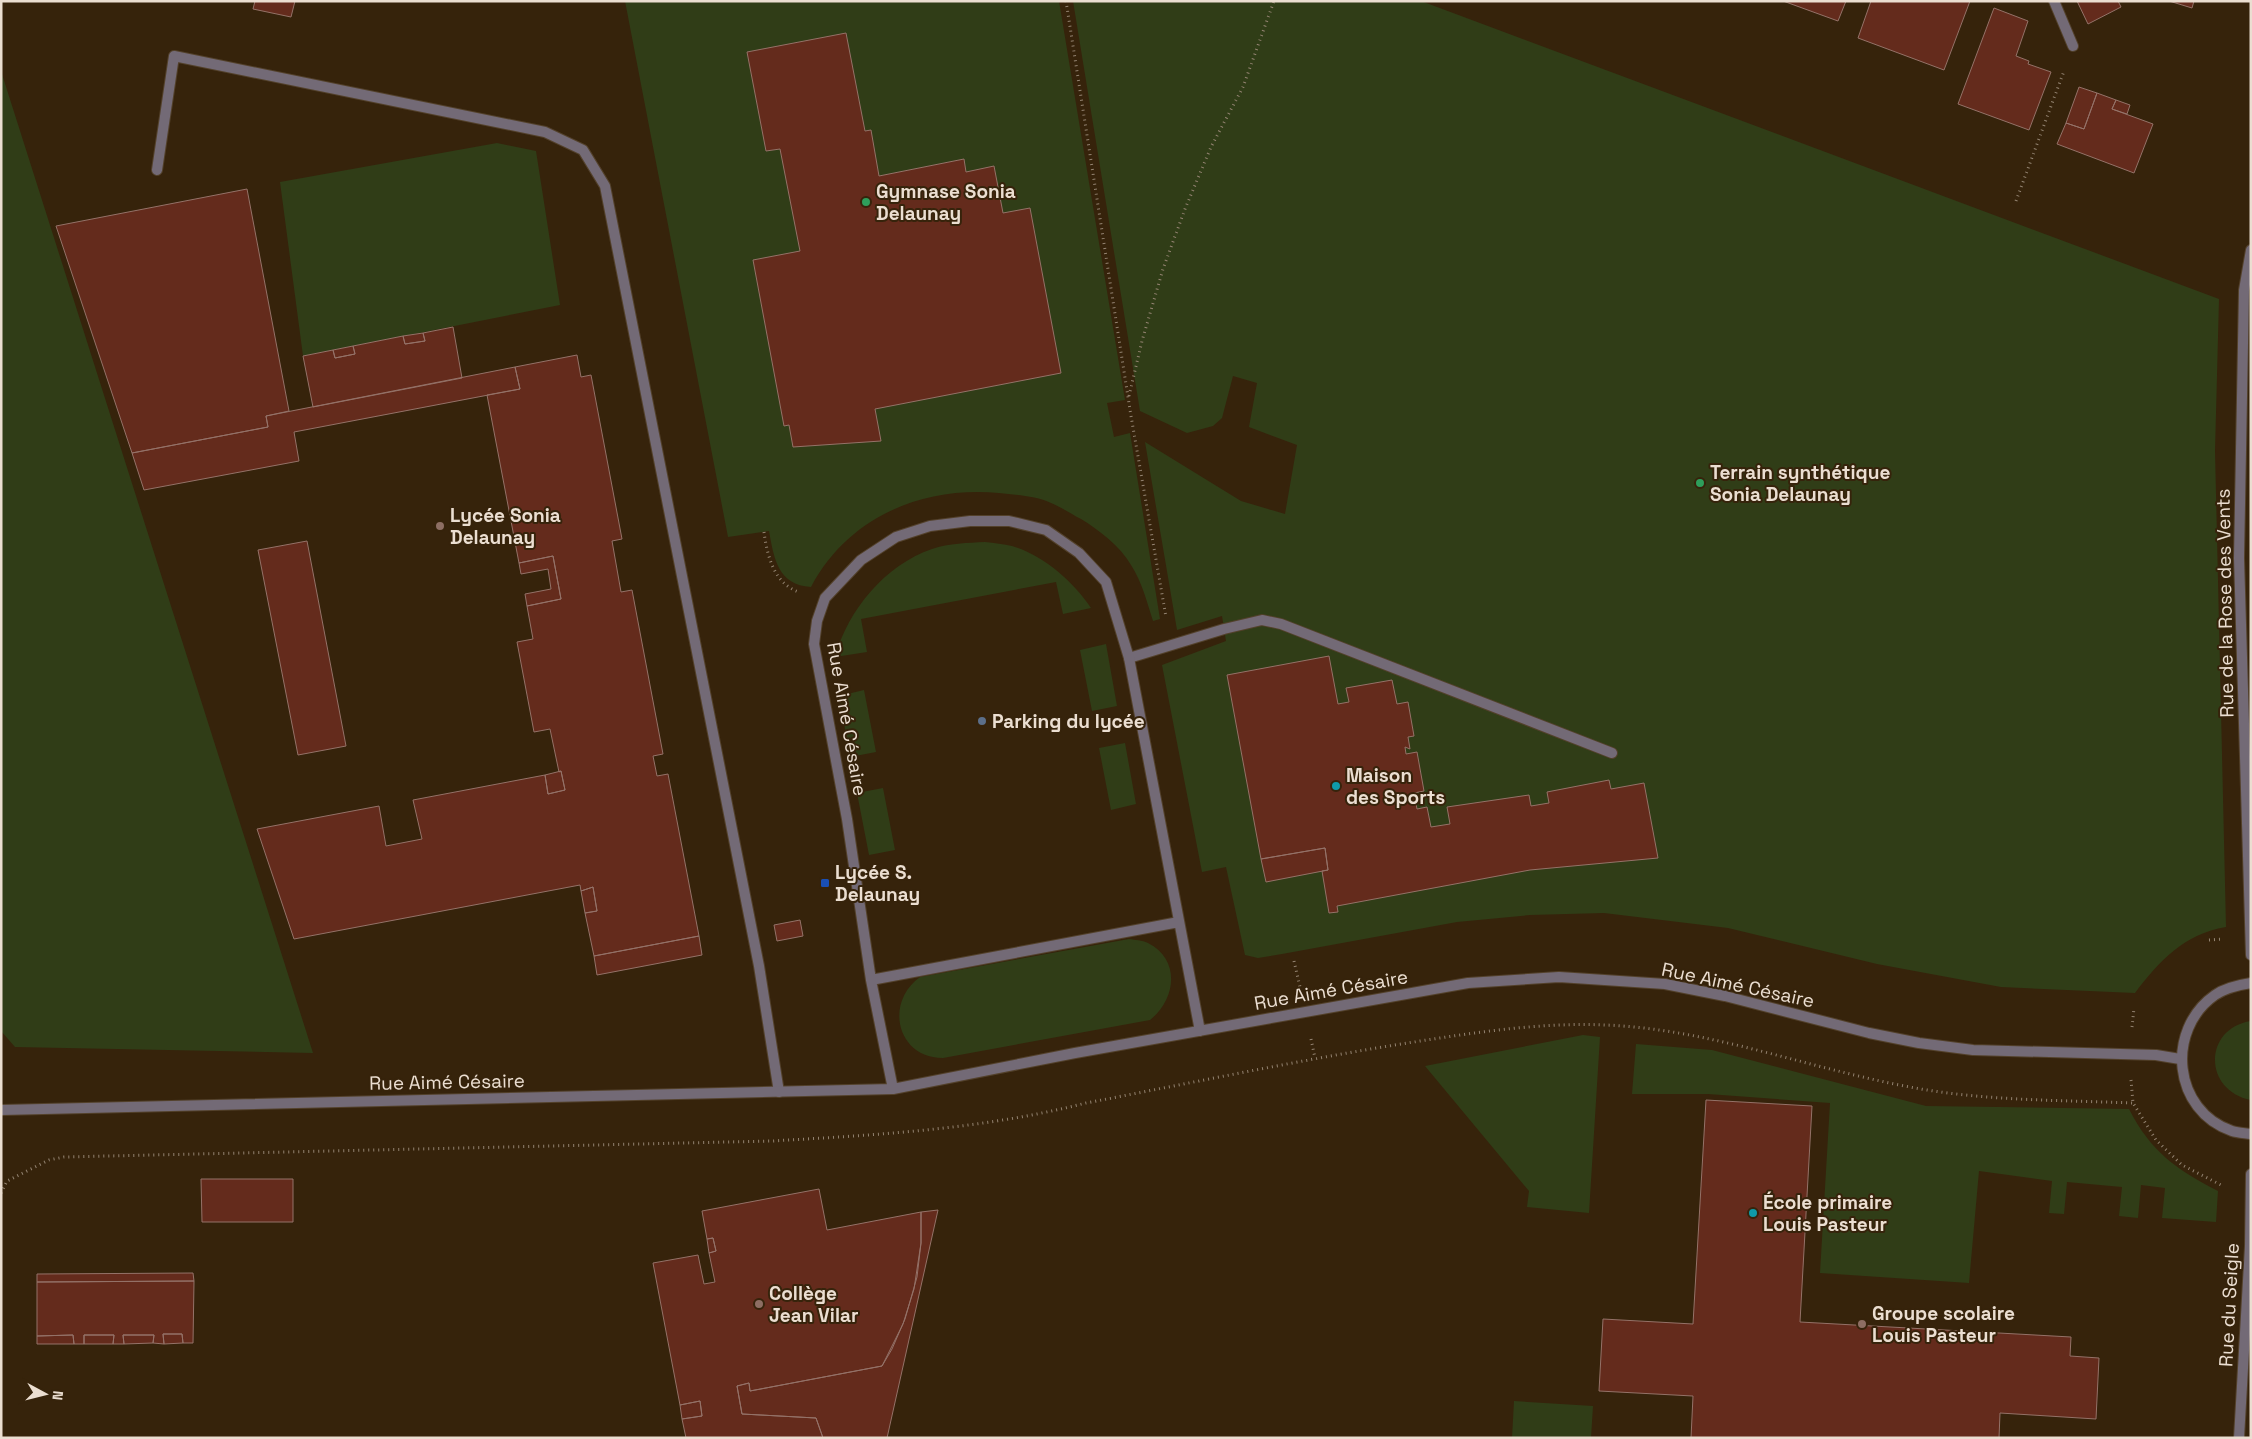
<svg xmlns="http://www.w3.org/2000/svg" width="2252" height="1439" font-family="'Space Grotesk',sans-serif">
<rect width="100%" height="100%" fill="#36230b"/>
<path fill="#303d17" d="M 625,1 L 1059,1 L 1125,400 L 1107,403 L 1114,437 L 1130,433 L 1160,619 L 1153,621 C 1147,602 1142,582 1131,565 C 1120,546 1099,530 1081,519 C 1071,514 1061,507 1051,503 C 1036,496 1016,495 999,493 C 922,486 848,517 811,587 C 778,585 774,559 769,531 L 728,537 Z
M 1073,1 L 1421,1 L 2219,299 L 2215,451 L 2226,927 C 2184,934 2159,961 2135,993 L 2001,987 L 1877,964 L 1728,928 L 1604,913 L 1530,915 L 1457,922 L 1282,954 L 1258,958 L 1245,955 L 1226,867 L 1202,872 L 1162,665 L 1226,641 L 1222,616 L 1177,630 L 1145,442 L 1241,501 L 1285,514 L 1297,445 L 1249,427 L 1257,383 L 1233,376 L 1222,418 L 1213,426 L 1187,433 L 1140,411 Z
M 1,71 L 313,1053 L 15,1047 L 1,1031 Z
M 497,143 L 536,151 L 560,305 L 303,356 L 280,182 Z
M 985,542 C 994,543 1004,544 1012,546 C 1043,555 1074,582 1091,608 L 1063,614 L 1056,582 L 861,619 L 867,652 L 835,657 C 848,610 885,565 932,549 C 949,543 968,543 985,542 Z
M 1106,644 L 1117,706 L 1092,711 L 1080,650 Z
M 864,690 L 876,752 L 850,757 L 839,696 Z
M 1125,743 L 1136,804 L 1111,810 L 1099,748 Z
M 883,788 L 895,850 L 869,855 L 857,793 Z
M 1129,939 C 1135,940 1142,940 1148,943 C 1181,960 1176,999 1150,1020 L 943,1058 C 897,1058 884,1003 920,977 Z
M 2251,1021 L 2251,1100 C 2202,1090 2204,1028 2251,1021 Z
M 1583,1035 L 1600,1037 L 1589,1213 L 1527,1207 L 1529,1191 L 1425,1066 Z
M 1636,1044 L 1712,1050 L 1926,1106 L 2129,1109 C 2151,1152 2176,1169 2218,1191 L 2216,1222 L 2162,1218 L 2165,1188 L 2141,1185 L 2138,1218 L 2119,1216 L 2122,1187 L 2067,1182 L 2064,1214 L 2049,1213 L 2052,1181 L 1979,1171 L 1969,1283 L 1820,1273 L 1830,1103 L 1708,1094 L 1632,1094 Z
M 1514,1401 L 1593,1406 L 1591,1438 L 1512,1438 Z"/>
<path fill="#642b1c" stroke="#947268" d="M 255,1 L 295,1 L 291,17 L 253,9 Z
M 1783,1 L 1846,1 L 1838,21 Z
M 1871,1 L 1970,1 L 1944,70 L 1858,38 Z
M 2077,1 L 2118,1 L 2121,7 L 2088,24 Z
M 2169,1 L 2194,1 L 2192,8 Z
M 1994,8 L 2028,21 L 2016,56 L 2029,61 L 2028,64 L 2051,72 L 2029,130 L 1958,104 Z
M 846,33 L 865,131 L 871,130 L 879,176 L 964,159 L 966,172 L 994,166 L 1003,213 L 1030,208 L 1061,373 L 875,409 L 881,441 L 793,447 L 789,425 L 784,426 L 753,260 L 800,251 L 780,149 L 766,151 L 747,52 Z
M 2079,87 L 2097,93 L 2084,129 L 2066,123 Z
M 2097,93 L 2116,100 L 2112,109 L 2153,124 L 2134,173 L 2057,144 L 2066,123 L 2084,129 Z
M 2116,100 L 2130,105 L 2127,114 L 2112,109 Z
M 247,189 L 289,411 L 266,416 L 268,427 L 132,453 L 56,226 Z
M 453,327 L 462,378 L 313,407 L 303,356 L 333,350 L 335,358 L 355,354 L 353,346 L 403,336 L 405,344 L 425,341 L 423,333 Z
M 423,333 L 425,341 L 405,344 L 403,336 Z
M 353,346 L 355,354 L 335,358 L 333,350 Z
M 577,355 L 581,377 L 591,375 L 622,539 L 612,541 L 621,592 L 632,590 L 663,754 L 653,756 L 657,776 L 668,774 L 699,936 L 594,956 L 585,913 L 597,911 L 593,887 L 581,891 L 580,885 L 294,939 L 257,829 L 379,806 L 386,846 L 422,839 L 413,800 L 545,775 L 548,794 L 565,790 L 561,771 L 559,772 L 550,729 L 534,732 L 517,642 L 533,639 L 527,606 L 561,599 L 553,556 L 519,563 L 487,395 L 520,389 L 515,367 Z
M 515,367 L 520,389 L 294,432 L 299,461 L 144,490 L 132,453 L 268,427 L 266,416 Z
M 307,541 L 346,746 L 298,755 L 258,550 Z
M 553,556 L 561,599 L 527,606 L 525,594 L 551,589 L 548,569 L 521,574 L 519,563 Z
M 1329,656 L 1338,704 L 1349,702 L 1346,688 L 1392,680 L 1397,704 L 1408,702 L 1414,736 L 1408,737 L 1410,749 L 1405,747 L 1406,754 L 1417,752 L 1424,791 L 1414,793 L 1417,809 L 1427,807 L 1431,827 L 1450,824 L 1447,807 L 1529,795 L 1531,806 L 1549,803 L 1547,792 L 1609,780 L 1611,789 L 1644,783 L 1658,858 L 1530,870 L 1337,906 L 1338,912 L 1329,913 L 1322,871 L 1328,870 L 1325,848 L 1261,859 L 1227,675 Z
M 561,771 L 565,790 L 548,794 L 545,775 Z
M 1325,848 L 1328,870 L 1266,882 L 1261,859 Z
M 593,887 L 597,911 L 585,913 L 581,891 Z
M 800,920 L 803,936 L 777,941 L 774,925 Z
M 699,936 L 702,955 L 597,975 L 594,956 Z
M 1706,1100 L 1812,1106 L 1800,1322 L 2071,1337 L 2070,1356 L 2099,1358 L 2096,1419 L 2000,1413 L 1999,1438 L 1691,1438 L 1693,1396 L 1599,1391 L 1603,1319 L 1693,1324 Z
M 201,1179 L 293,1179 L 293,1222 L 202,1222 Z
M 819,1189 L 827,1230 L 921,1212 L 921,1243 L 917,1277 L 905,1319 L 892,1349 L 882,1366 L 750,1391 L 749,1383 L 737,1386 L 742,1414 L 816,1418 L 823,1438 L 686,1438 L 682,1419 L 702,1416 L 700,1401 L 680,1405 L 653,1263 L 698,1255 L 704,1284 L 715,1282 L 709,1253 L 716,1251 L 713,1238 L 707,1239 L 702,1211 Z
M 938,1210 L 887,1438 L 823,1438 L 816,1418 L 742,1414 L 737,1386 L 749,1383 L 750,1391 L 882,1366 L 903,1324 L 914,1289 L 921,1243 L 921,1212 Z
M 713,1238 L 716,1251 L 709,1253 L 707,1239 Z
M 193,1273 L 194,1281 L 37,1282 L 37,1274 Z
M 194,1281 L 193,1343 L 183,1343 L 182,1334 L 163,1334 L 164,1344 L 153,1343 L 154,1335 L 123,1335 L 124,1344 L 113,1344 L 114,1335 L 84,1335 L 84,1344 L 74,1344 L 73,1335 L 37,1336 L 37,1282 Z
M 163,1334 L 182,1334 L 183,1343 L 164,1344 Z
M 73,1335 L 74,1344 L 37,1344 L 37,1336 Z
M 84,1335 L 114,1335 L 113,1344 L 84,1344 Z
M 123,1335 L 154,1335 L 153,1343 L 124,1344 Z
M 700,1401 L 702,1416 L 682,1419 L 680,1405 Z"/>
<g fill="none" stroke-linecap="round" stroke-linejoin="round">
<defs>
<path id="service" d="M 157,170 L 174,56 L 545,132 L 583,150 L 605,186 L 759,966 L 779,1092
M 1129,658 L 1224,629 L 1262,620 L 1281,624 L 1612,753"/>
<path id="minor" d="M 2054,1 L 2073,46
M 2251,250 L 2244,290 L 2239,558 L 2251,955
M 871,980 L 1179,922
M 2251,983 C 2238,985 2225,988 2215,995 C 2165,1030 2173,1111 2232,1131 C 2238,1133 2245,1133 2251,1134
M 893,1089 L 871,980 L 847,819 L 814,644 L 817,621 L 825,598 L 861,560 L 896,537 L 930,526 L 970,521 L 1009,521 L 1046,530 L 1079,553 L 1106,582 L 1129,658 L 1200,1031
M 1,1110 L 893,1089 L 1075,1053 L 1468,983 L 1559,977 L 1665,984 L 1725,996 L 1869,1033 L 1919,1043 L 1973,1050 L 2156,1055 L 2180,1059
M 2239,1438 L 2250,1246 L 2251,1174"/>
</defs>
<use href="#service" stroke="#53412b" stroke-width="12"/>
<use href="#minor" stroke="#53412b" stroke-width="12"/>
<path stroke="#938371" stroke-width="3" stroke-dasharray="1 4" stroke-linecap="butt" d="M 1066,1 L 1131,416 L 1166,617
M 2016,201 L 2064,71
M 1129,396 L 1142,341 L 1163,269 L 1185,209 L 1211,147 L 1243,87 L 1274,1
M 764,532 C 767,555 774,584 799,592
M 2209,940 L 2223,939
M 1294,961 L 1300,987
M 2132,1027 L 2134,1008
M 1311,1039 L 1315,1058
M 2131,1080 L 2133,1103 L 2156,1140 L 2182,1165 L 2223,1186
M 1,1193 L 7,1181 L 49,1160 L 64,1157 L 772,1141 C 877,1135 984,1129 1086,1103 C 1191,1083 1295,1061 1401,1044 C 1478,1032 1556,1019 1634,1027 C 1728,1036 1817,1070 1910,1087 C 1983,1101 2059,1100 2133,1103"/>
<use href="#service" stroke="#736a76" stroke-width="10"/>
<use href="#minor" stroke="#736a76" stroke-width="10"/>
</g>
<g fill="#2e9e5b" stroke="#36230b" stroke-width="2">
<circle cx="866" cy="202" r="5"/>
<circle cx="1700" cy="483" r="5"/>
</g>
<g fill="#8d6e63" stroke="#36230b" stroke-width="2">
<circle cx="440" cy="526" r="5"/>
<circle cx="759" cy="1304" r="5"/>
<circle cx="1862" cy="1324" r="5"/>
</g>
<circle fill="#5c6f8a" stroke="#36230b" stroke-width="2" cx="982" cy="721" r="5"/>
<g fill="#0f9aa8" stroke="#36230b" stroke-width="2">
<circle cx="1336" cy="786" r="5"/>
<circle cx="1753" cy="1213" r="5"/>
</g>
<rect fill="#1a4fb4" stroke="#36230b" stroke-width="2" x="820" y="878" width="10" height="10" rx="2.5"/>
<g text-anchor="middle" dominant-baseline="central" stroke-width="4" stroke-linejoin="round" paint-order="stroke">
<g font-size="19" font-weight="bold" fill="#ebded1" stroke="#36230b" text-anchor="start">
<text x="876" y="191">Gymnase Sonia<tspan x="876" dy="22">Delaunay</tspan></text>
<text x="1710" y="472">Terrain synthétique<tspan x="1710" dy="22">Sonia Delaunay</tspan></text>
<text x="450" y="515">Lycée Sonia<tspan x="450" dy="22">Delaunay</tspan></text>
<text x="992" y="721">Parking du lycée</text>
<text x="1346" y="775">Maison<tspan x="1346" dy="22">des Sports</tspan></text>
<text x="835" y="872">Lycée S.<tspan x="835" dy="22">Delaunay</tspan></text>
<text x="1763" y="1202">École primaire<tspan x="1763" dy="22">Louis Pasteur</tspan></text>
<text x="769" y="1293">Collège<tspan x="769" dy="22">Jean Vilar</tspan></text>
<text x="1872" y="1313">Groupe scolaire<tspan x="1872" dy="22">Louis Pasteur</tspan></text>
</g>
<g font-size="19" fill="#ebded1" stroke="#36230b">
<text transform="translate(2225 603) rotate(-91)">Rue de la Rose des Vents</text>
<text transform="translate(847 719) rotate(80)">Rue Aimé Césaire</text>
<text transform="translate(1738 985) rotate(12)">Rue Aimé Césaire</text>
<text transform="translate(1331 990) rotate(-10)">Rue Aimé Césaire</text>
<text transform="translate(447 1082) rotate(-1)">Rue Aimé Césaire</text>
<text transform="translate(2229 1305) rotate(-87)">Rue du Seigle</text>
</g>
</g>
<rect width="2252" height="1439" fill="none" stroke="#ebded1" stroke-width="5"/>
<g transform="translate(45 1394) rotate(97)" stroke="#36230b" stroke-width="4" paint-order="stroke">
<path d="M0-4L9 19L0 12L-9 19Z" fill="#ebded1"/>
<text y="-8" font-size="14" font-weight="bold" text-anchor="middle" fill="#ebded1">N</text>
</g>
</svg>
